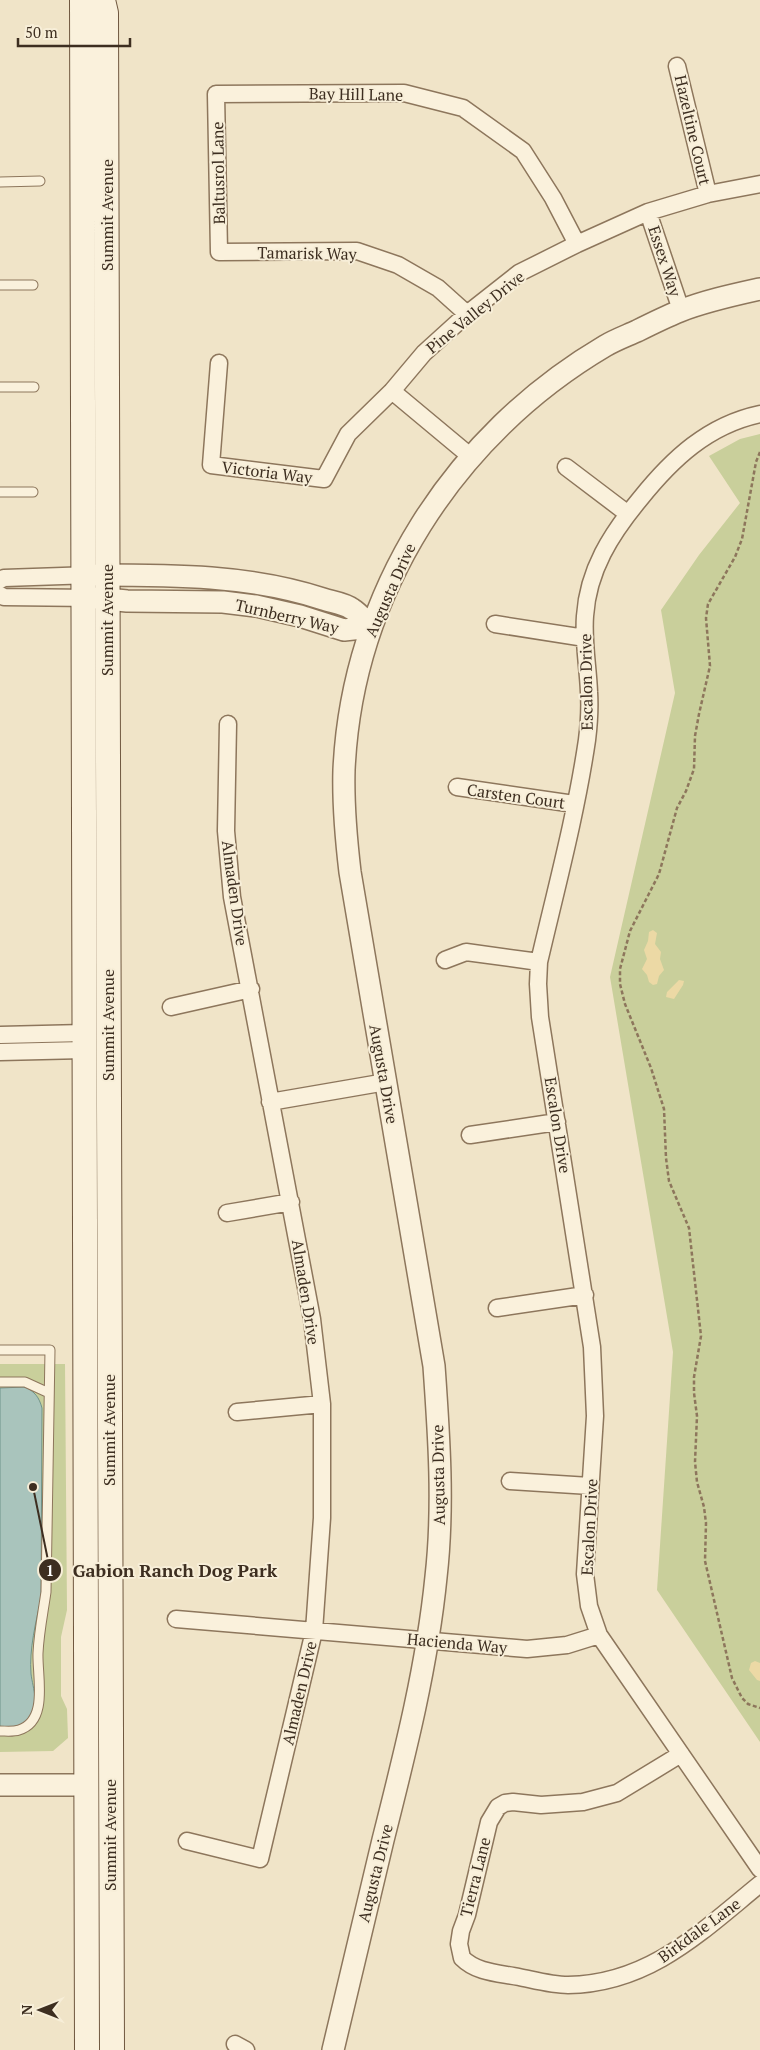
<svg xmlns="http://www.w3.org/2000/svg" width="760" height="2050" font-family="'PT Serif',serif">
<rect width="100%" height="100%" fill="#f0e4c8"/>
<path fill="#c9cf9b" d="M 760,434 L 760,1742 L 657,1590 L 673,1352 L 610,977 L 675,693 L 661,610 L 699,555 L 740,503 L 709,456 L 740,439 Z
M 0,1364 L 65,1364 L 67,1610 L 61,1637 L 61,1696 L 67,1709 L 68,1738 L 53,1751 L 0,1752 Z"/>
<path fill="#ecd9a5" d="M 653,930 L 657,933 L 655,944 L 661,952 L 660,959 L 664,970 L 659,976 L 657,984 L 653,985 L 649,982 L 647,975 L 642,969 L 647,959 L 644,950 L 648,941 L 649,932 Z
M 679,980 L 684,981 L 683,985 L 674,999 L 666,997 L 667,992 Z
M 755,1661 L 760,1663 L 760,1681 L 757,1680 L 749,1670 L 751,1663 Z"/>
<path fill="#a9c4bc" stroke="#6f938a" d="M 25,1387 C 35,1392 39,1397 42,1408 L 41,1598 C 36,1622 29,1649 31,1674 C 33,1689 40,1706 29,1719 C 21,1728 10,1727 0,1727 L 0,1388 Z"/>
<g fill="none" stroke-linecap="round" stroke-linejoin="round">
<defs>
<path id="service" d="M 0,182 L 40,181
M 0,285 L 33,285
M 0,387 L 34,387
M 0,492 L 33,492
M 0,1350 L 50,1350 L 46,1592 C 43,1613 39,1632 38,1653 C 37,1676 49,1721 19,1730 C 13,1732 6,1731 0,1731
M 0,1382 L 25,1382 L 49,1393"/>
<path id="minor" d="M 677,66 L 708,194
M 648,212 L 681,310
M 467,314 L 438,288 L 398,265 L 357,251 L 219,252 L 216,94 L 404,93 L 463,108 L 523,151 L 553,198 L 577,244
M 219,363 L 211,465 L 324,479 L 348,434 L 392,391 L 424,353 L 467,314 L 519,273 L 577,244 L 648,212 L 708,194 L 760,184
M 392,391 L 470,456
M 760,414 C 708,425 672,459 640,499 C 611,534 588,570 585,616 C 583,641 588,667 589,692 C 590,708 589,724 587,740 C 576,815 556,889 539,962 L 538,984 L 540,1017 L 592,1347 L 595,1416 L 585,1574 L 589,1606 L 599,1635 L 760,1869
M 566,467 L 628,514
M 0,580 L 4,578 L 92,575
M 0,595 L 4,597 L 92,598
M 495,624 L 585,638
M 457,787 L 574,804
M 445,960 L 466,952 L 539,962
M 171,1007 L 251,989
M 0,1035 L 84,1033
M 0,1052 L 84,1050
M 270,1102 L 386,1082
M 470,1135 L 557,1122
M 227,1213 L 291,1202
M 497,1308 L 585,1295
M 237,1412 L 322,1404
M 510,1481 L 590,1486
M 176,1619 L 527,1649 L 567,1645 L 599,1635
M 681,1754 L 617,1793 L 583,1802 L 541,1805 L 513,1802 L 505,1803 L 498,1807 L 489,1822 L 467,1915 L 461,1931 L 459,1944 L 462,1958 C 477,1973 499,1973 519,1977 C 534,1980 552,1985 568,1985 C 649,1984 701,1932 760,1884
M 187,1841 L 260,1859 L 314,1631 L 322,1518 L 322,1404 L 312,1319 L 232,897 L 226,831 L 228,724
M 235,2044 L 246,2050"/>
<path id="tertiary" d="M 97,575 C 173,575 250,575 323,599 C 332,602 344,603 352,609 C 359,613 365,621 371,627
M 97,598 L 127,601 L 223,602 L 256,606 L 300,616 L 344,630 L 371,627
M 0,1785 L 87,1785
M 333,2050 C 349,1980 366,1910 383,1840 C 405,1753 427,1667 436,1577 C 444,1507 439,1436 434,1366 L 350,872 C 346,838 343,804 344,770 C 352,593 454,435 605,346 C 615,340 626,336 637,331 C 651,324 665,317 680,311 C 705,301 733,295 760,289"/>
<path id="secondary" d="M 82,0 L 87,2050
M 103,0 L 106,13 C 110,692 107,1371 112,2050"/>
</defs>
<use href="#service" stroke="#8d765c" stroke-width="11"/>
<use href="#minor" stroke="#8d765c" stroke-width="19"/>
<use href="#tertiary" stroke="#8d765c" stroke-width="24"/>
<use href="#secondary" stroke="#6f573f" stroke-width="26"/>
<path stroke="#8d765c" stroke-width="2.5" stroke-dasharray="4 2.5" stroke-linecap="butt" d="M 760,452 L 756,462 L 742,539 L 735,557 L 708,604 L 706,618 L 710,666 L 699,714 L 695,736 L 694,769 L 686,791 L 677,808 L 659,874 L 630,931 L 620,969 L 620,984 L 625,1004 L 651,1068 L 664,1109 L 666,1158 L 669,1181 L 689,1228 L 701,1336 L 694,1377 L 694,1393 L 697,1416 L 695,1462 L 697,1482 L 704,1507 L 706,1523 L 705,1561 L 732,1678 L 742,1698 L 748,1704 L 760,1708"/>
<use href="#service" stroke="#faf1dc" stroke-width="9"/>
<use href="#minor" stroke="#faf1dc" stroke-width="16"/>
<use href="#tertiary" stroke="#faf1dc" stroke-width="21"/>
<use href="#secondary" stroke="#faf1dc" stroke-width="24"/>
</g>
<g text-anchor="middle" dominant-baseline="central" stroke-width="4" stroke-linejoin="round" paint-order="stroke">
<g font-size="16" fill="#3d2e20" stroke="#f7eed8">
<text transform="translate(356 94) rotate(1)">Bay Hill Lane</text>
<text transform="translate(693 130) rotate(77)">Hazeltine Court</text>
<text transform="translate(218 173) rotate(-91)">Baltusrol Lane</text>
<text transform="translate(107 215) rotate(-90)">Summit Avenue</text>
<text transform="translate(307 253) rotate(1)">Tamarisk Way</text>
<text transform="translate(665 261) rotate(72)">Essex Way</text>
<text transform="translate(475 312) rotate(-39)">Pine Valley Drive</text>
<text transform="translate(267 472) rotate(7)">Victoria Way</text>
<text transform="translate(390 590) rotate(-66)">Augusta Drive</text>
<text transform="translate(287 616) rotate(13)">Turnberry Way</text>
<text transform="translate(107 620) rotate(-90)">Summit Avenue</text>
<text transform="translate(586 682) rotate(-91)">Escalon Drive</text>
<text transform="translate(516 796) rotate(8)">Carsten Court</text>
<text transform="translate(235 893) rotate(82)">Almaden Drive</text>
<text transform="translate(108 1025) rotate(-90)">Summit Avenue</text>
<text transform="translate(384 1074) rotate(80)">Augusta Drive</text>
<text transform="translate(558 1125) rotate(81)">Escalon Drive</text>
<text transform="translate(306 1292) rotate(81)">Almaden Drive</text>
<text transform="translate(109 1430) rotate(-90)">Summit Avenue</text>
<text transform="translate(438 1475) rotate(-91)">Augusta Drive</text>
<text transform="translate(589 1527) rotate(-87)">Escalon Drive</text>
<text transform="translate(457 1643) rotate(5)">Hacienda Way</text>
<text transform="translate(299 1693) rotate(-77)">Almaden Drive</text>
<text transform="translate(110 1835) rotate(-90)">Summit Avenue</text>
<text transform="translate(375 1873) rotate(-76)">Augusta Drive</text>
<text transform="translate(475 1877) rotate(-76)">Tierra Lane</text>
<text transform="translate(699 1930) rotate(-36)">Birkdale Lane</text>
</g>
</g>
<path fill="none" stroke="#3d2e20" stroke-width="2" d="M33 1487L50 1570"/>
<g fill="#3d2e20" stroke="#f7eed8" stroke-width="2">
<circle cx="33" cy="1487" r="5"/>
<circle cx="50" cy="1570" r="12"/>
</g>
<g font-size="15" text-anchor="middle" font-weight="bold" fill="#fff">
<text x="50" y="1576">1</text>
</g>
<g font-size="18" text-anchor="middle" font-weight="bold" fill="#3d2e20" stroke="#f7eed8" stroke-width="4" stroke-linejoin="round" paint-order="stroke">
<text x="175" y="1577">Gabion Ranch Dog Park</text>
</g>
<g transform="translate(40 2010) rotate(270)" stroke="#f7eed8" stroke-width="4" paint-order="stroke">
<path d="M0-4L9 19L0 12L-9 19Z" fill="#3d2e20"/>
<text y="-8" font-size="14" font-weight="bold" text-anchor="middle" fill="#3d2e20">N</text>
</g>
<path d="M18 38v8h112v-8" fill="none" stroke="#3d2e20" stroke-width="2.5"/>
<text x="25" y="38" font-size="15" fill="#3d2e20" stroke="#f7eed8" stroke-width="4" paint-order="stroke">50 m</text>
</svg>
